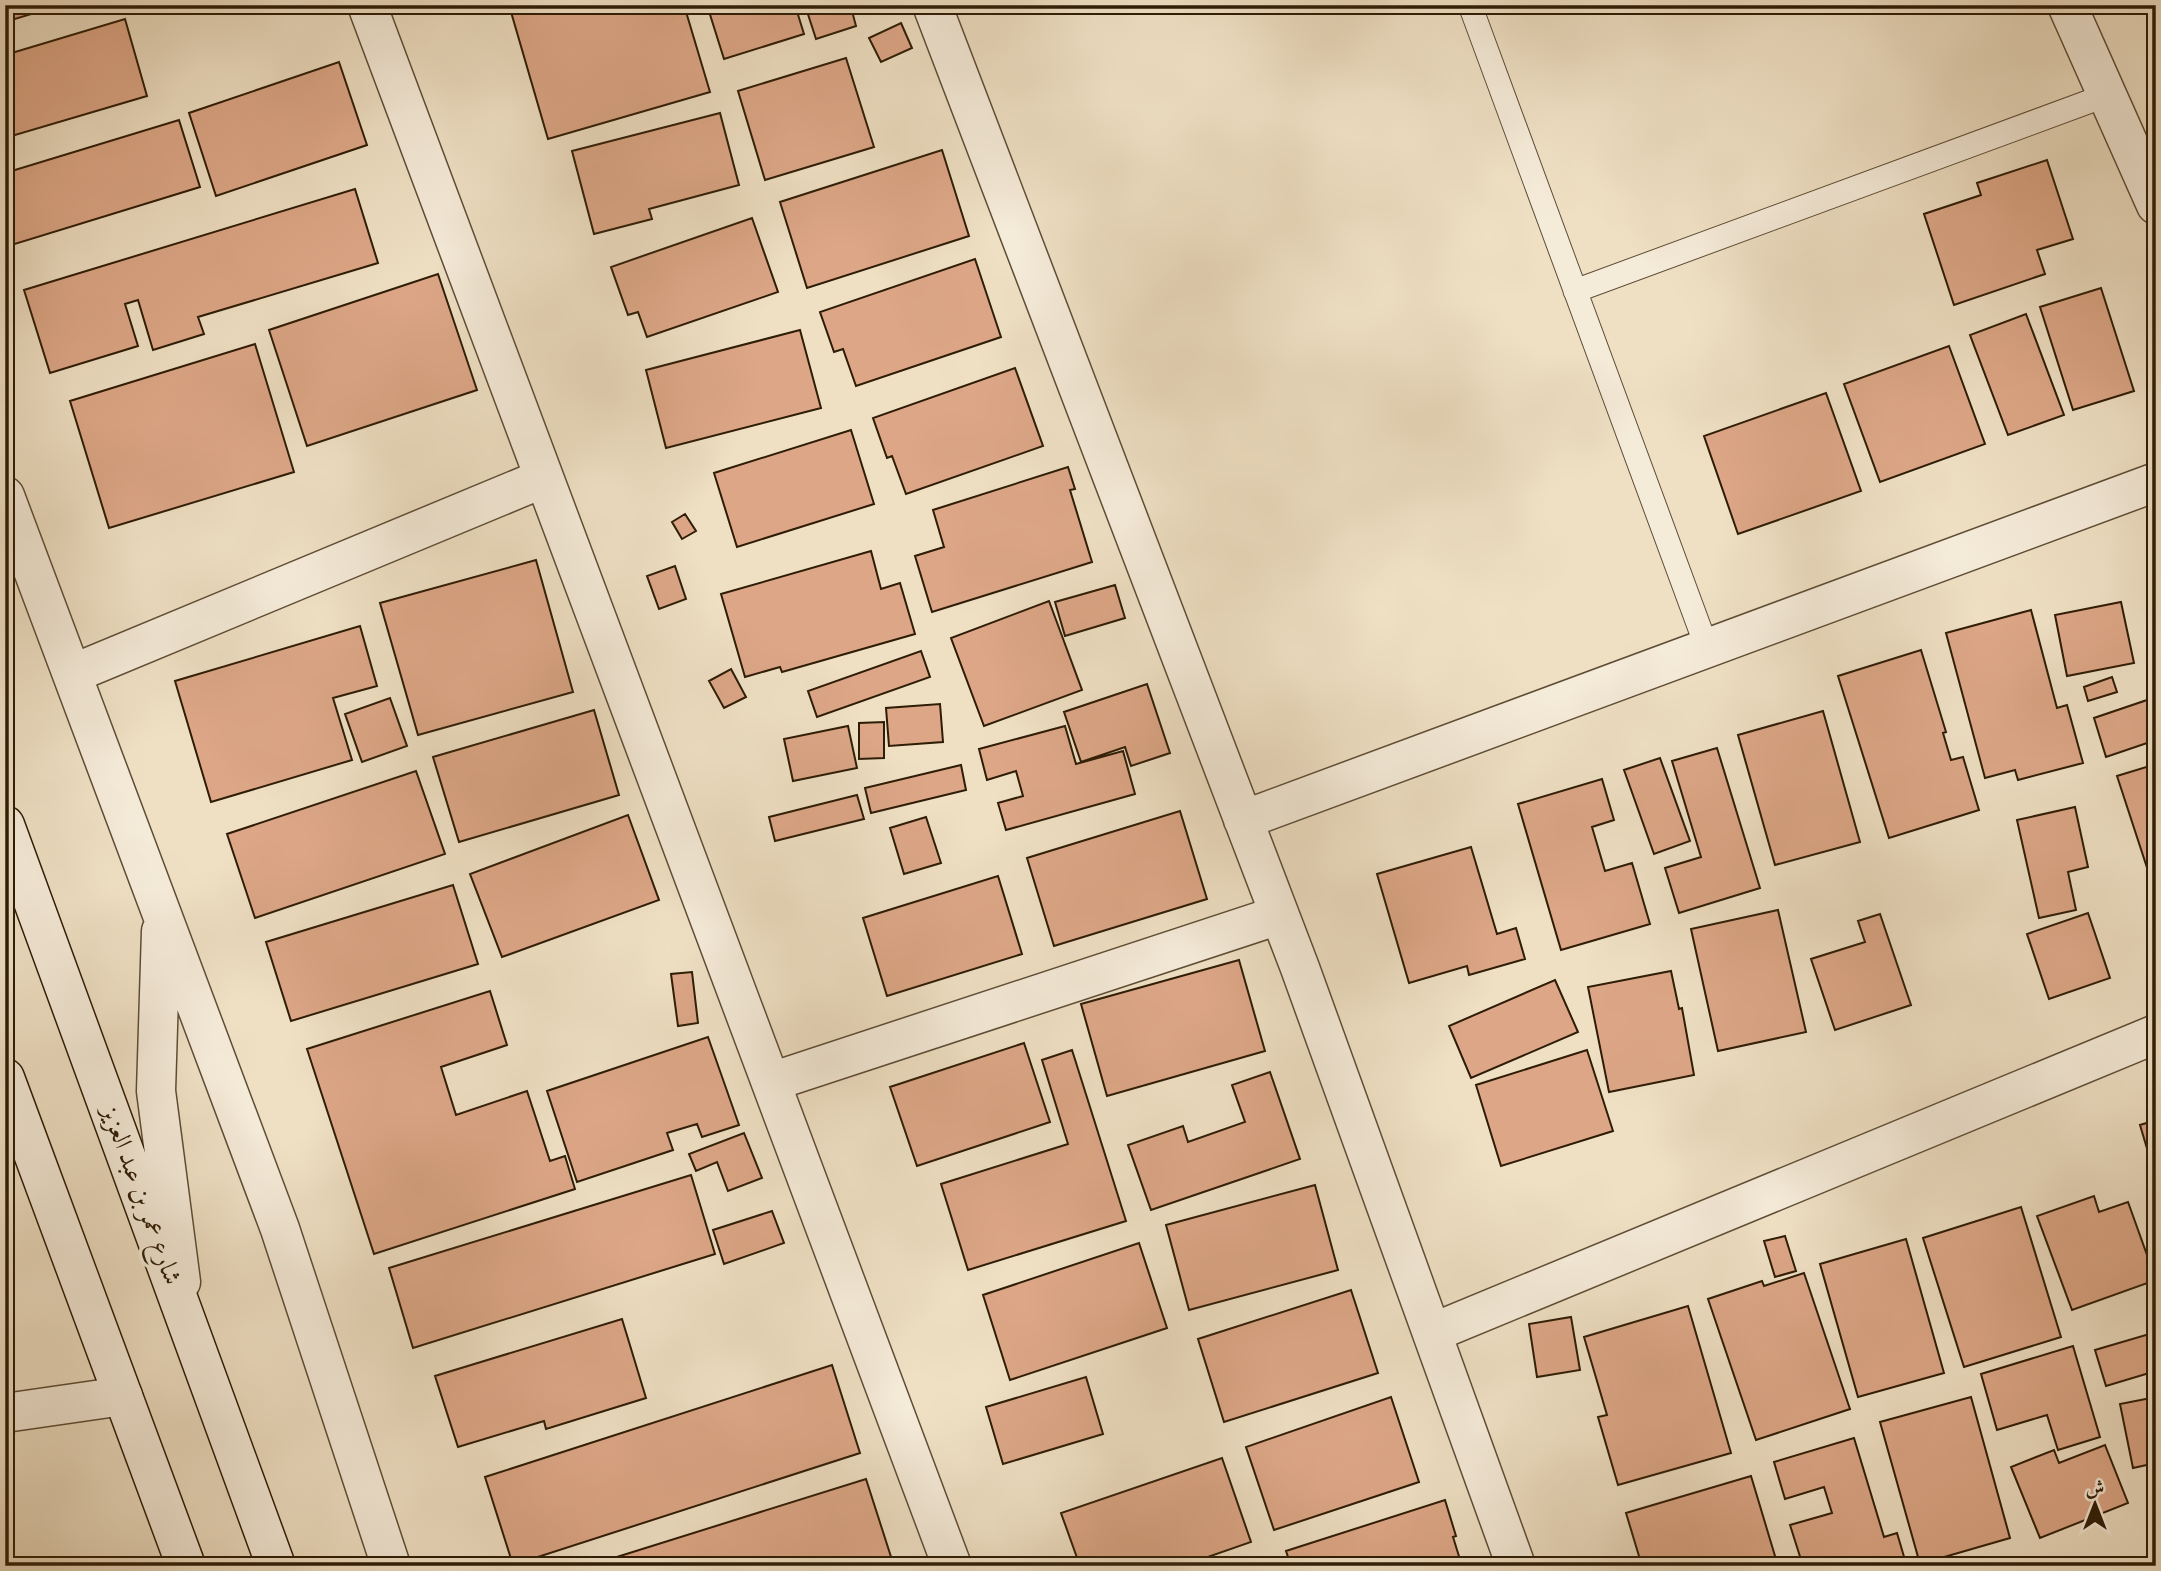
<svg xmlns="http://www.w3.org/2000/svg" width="2161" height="1571" font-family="'IM FELL French Canon',Amiri,serif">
<rect width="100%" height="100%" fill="#efe0c4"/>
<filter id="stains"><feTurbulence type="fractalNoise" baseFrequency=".00286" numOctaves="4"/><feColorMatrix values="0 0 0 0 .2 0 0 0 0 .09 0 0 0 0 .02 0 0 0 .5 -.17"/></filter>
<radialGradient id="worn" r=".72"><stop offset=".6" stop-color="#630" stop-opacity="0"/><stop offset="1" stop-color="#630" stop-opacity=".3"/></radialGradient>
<path fill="#dda787" stroke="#2e1c06" stroke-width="2" d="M 5,5 L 61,5 L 5,22 Z
M 509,5 L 684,5 L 710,92 L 548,139 Z
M 707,5 L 795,5 L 804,34 L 724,59 Z
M 805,5 L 870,5 L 852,11 L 856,26 L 816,39 Z
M 125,19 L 147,96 L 5,138 L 5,55 Z
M 901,23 L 912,48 L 881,62 L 869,38 Z
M 846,58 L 874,147 L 765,180 L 738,91 Z
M 339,62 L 367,145 L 216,196 L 189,113 Z
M 720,113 L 739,185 L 649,209 L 652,219 L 594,234 L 572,151 Z
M 179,120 L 200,187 L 5,247 L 5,173 Z
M 942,150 L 969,236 L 807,288 L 780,202 Z
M 2047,160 L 2073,239 L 2037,250 L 2045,274 L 1954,305 L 1924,214 L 1981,195 L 1977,183 Z
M 355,189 L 378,263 L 198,317 L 204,334 L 153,350 L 138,300 L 125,304 L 138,346 L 50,373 L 24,290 Z
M 752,218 L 778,292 L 647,337 L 638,312 L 628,315 L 611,267 Z
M 975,259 L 1001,337 L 856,386 L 843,349 L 834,352 L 820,312 Z
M 438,274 L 477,390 L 307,446 L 269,330 Z
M 2101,288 L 2134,391 L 2073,410 L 2040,307 Z
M 2026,314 L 2064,415 L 2008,435 L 1970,335 Z
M 800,330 L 821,408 L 666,448 L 646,370 Z
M 255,344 L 294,472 L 109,528 L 70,401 Z
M 1949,346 L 1985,444 L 1880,482 L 1844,384 Z
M 1015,368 L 1043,446 L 906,494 L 892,456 L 887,458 L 873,418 Z
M 1826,393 L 1861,491 L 1738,534 L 1704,436 Z
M 851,430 L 874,504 L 737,547 L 714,473 Z
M 1068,467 L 1075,489 L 1070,490 L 1092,562 L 932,612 L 915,556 L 944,547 L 933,510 Z
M 685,514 L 696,531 L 682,539 L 672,522 Z
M 871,551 L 881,589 L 900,583 L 915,634 L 782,672 L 780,667 L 745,677 L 721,594 Z
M 536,560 L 573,692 L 418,735 L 380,603 Z
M 675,566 L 686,599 L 659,609 L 647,576 Z
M 1115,585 L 1125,618 L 1065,636 L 1055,602 Z
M 1049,601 L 1082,690 L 984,726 L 951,638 Z
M 2121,602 L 2134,663 L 2067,676 L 2055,615 Z
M 2031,610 L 2057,708 L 2067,705 L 2083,763 L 2018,780 L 2015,770 L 1985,778 L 1946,633 Z
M 360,626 L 377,686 L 333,698 L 352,760 L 211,802 L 175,681 Z
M 1921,650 L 1946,732 L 1943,733 L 1951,760 L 1963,757 L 1979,810 L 1889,838 L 1838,676 Z
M 921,651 L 930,677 L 817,717 L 808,691 Z
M 731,669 L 746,697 L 724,708 L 709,681 Z
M 2112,677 L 2117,692 L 2088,701 L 2084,687 Z
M 1147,684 L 1170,753 L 1131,766 L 1125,747 L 1081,762 L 1064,712 Z
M 2156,697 L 2156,740 L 2106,757 L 2094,718 Z
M 390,698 L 407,746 L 362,762 L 345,714 Z
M 940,704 L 943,742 L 889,746 L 886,708 Z
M 594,710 L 619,795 L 459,842 L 433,757 Z
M 1823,711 L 1860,842 L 1775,865 L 1738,735 Z
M 884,722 L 884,758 L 859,759 L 859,723 Z
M 848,726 L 857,768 L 793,781 L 784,739 Z
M 1065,726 L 1076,764 L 1123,751 L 1135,794 L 1006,830 L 998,803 L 1023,796 L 1016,771 L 987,780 L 979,749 Z
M 1717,748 L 1760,888 L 1679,913 L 1665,868 L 1701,857 L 1672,761 Z
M 1660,758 L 1690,841 L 1654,854 L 1624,770 Z
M 2156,764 L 2156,889 L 2154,889 L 2117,776 Z
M 961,765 L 966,790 L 871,813 L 865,788 Z
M 416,771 L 445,854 L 255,918 L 227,834 Z
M 1602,779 L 1614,820 L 1592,827 L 1605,871 L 1632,863 L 1650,924 L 1561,950 L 1518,804 Z
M 857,795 L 864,819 L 775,841 L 769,817 Z
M 2075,807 L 2088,867 L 2068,872 L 2076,910 L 2039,918 L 2017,820 Z
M 1180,811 L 1207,899 L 1054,946 L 1027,858 Z
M 628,815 L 659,900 L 502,957 L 470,874 Z
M 926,817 L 941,863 L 904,874 L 890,828 Z
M 1471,847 L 1497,934 L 1516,928 L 1525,959 L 1469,975 L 1467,966 L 1409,983 L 1377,874 Z
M 998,876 L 1022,954 L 887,996 L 863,918 Z
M 453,885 L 478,964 L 291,1021 L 266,942 Z
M 1778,910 L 1806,1032 L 1718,1051 L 1691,929 Z
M 2088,913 L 2110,978 L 2049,999 L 2027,934 Z
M 1880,914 L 1911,1005 L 1835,1030 L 1811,959 L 1865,942 L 1858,921 Z
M 1239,960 L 1265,1051 L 1107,1096 L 1081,1004 Z
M 1671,971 L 1679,1009 L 1682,1008 L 1694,1075 L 1609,1092 L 1588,987 Z
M 692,972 L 698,1023 L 678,1026 L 671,974 Z
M 1555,980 L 1578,1032 L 1471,1078 L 1449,1026 Z
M 490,991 L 507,1045 L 441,1067 L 456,1115 L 527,1091 L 550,1161 L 565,1156 L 575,1189 L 374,1254 L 307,1049 Z
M 708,1037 L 739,1125 L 702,1137 L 697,1124 L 667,1133 L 673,1150 L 577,1182 L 547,1091 Z
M 1024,1043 L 1050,1122 L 917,1166 L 890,1087 Z
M 1072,1050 L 1126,1221 L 968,1270 L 941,1184 L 1068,1144 L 1042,1060 Z
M 1587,1050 L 1613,1131 L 1501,1166 L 1476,1085 Z
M 1270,1072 L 1300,1159 L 1151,1210 L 1128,1145 L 1183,1126 L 1188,1142 L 1245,1122 L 1232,1085 Z
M 2156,1120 L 2156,1179 L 2140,1125 Z
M 744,1133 L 762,1178 L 728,1191 L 717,1162 L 696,1171 L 689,1154 Z
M 691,1175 L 715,1254 L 413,1348 L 389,1268 Z
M 1315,1185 L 1338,1270 L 1189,1310 L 1166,1225 Z
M 2094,1196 L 2099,1212 L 2128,1202 L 2156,1280 L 2072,1310 L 2037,1216 Z
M 2021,1207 L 2061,1337 L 1964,1367 L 1923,1238 Z
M 772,1211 L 784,1243 L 724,1264 L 713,1230 Z
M 1785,1236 L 1796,1271 L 1775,1277 L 1764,1241 Z
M 1906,1239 L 1944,1373 L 1858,1397 L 1820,1264 Z
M 1139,1243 L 1167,1328 L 1010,1380 L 983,1295 Z
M 1804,1273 L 1850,1409 L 1756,1440 L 1708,1299 L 1762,1281 L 1764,1286 Z
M 1351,1290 L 1378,1373 L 1224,1422 L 1198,1339 Z
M 1688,1306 L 1731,1453 L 1618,1485 L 1598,1417 L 1607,1415 L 1584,1337 Z
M 1571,1317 L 1580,1370 L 1537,1377 L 1529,1324 Z
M 622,1319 L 646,1398 L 546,1429 L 544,1421 L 458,1447 L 435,1376 Z
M 2156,1332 L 2156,1371 L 2106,1386 L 2095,1350 Z
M 2073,1346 L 2100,1437 L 2058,1450 L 2047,1415 L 1997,1430 L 1981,1374 Z
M 832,1365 L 860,1453 L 513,1565 L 485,1477 Z
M 1086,1377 L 1103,1434 L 1003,1464 L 986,1407 Z
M 1391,1397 L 1419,1482 L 1274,1530 L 1246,1447 Z
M 1971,1397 L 2010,1538 L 1920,1564 L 1880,1422 Z
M 2156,1397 L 2156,1463 L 2133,1468 L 2120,1404 Z
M 1854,1438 L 1884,1537 L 1897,1533 L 1905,1560 L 1885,1566 L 1803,1566 L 1790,1525 L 1832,1513 L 1824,1487 L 1785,1499 L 1774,1462 Z
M 2105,1445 L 2128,1503 L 2040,1538 L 2011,1467 L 2054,1450 L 2059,1463 Z
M 1222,1458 L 1251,1542 L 1182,1566 L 1080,1566 L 1061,1513 Z
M 1751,1476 L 1778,1566 L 1642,1566 L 1626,1513 Z
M 866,1479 L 893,1563 L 883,1566 L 588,1566 Z
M 1445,1500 L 1456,1536 L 1453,1537 L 1462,1566 L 1291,1566 L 1286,1551 Z"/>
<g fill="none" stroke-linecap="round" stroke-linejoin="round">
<defs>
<path id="lane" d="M 1470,5 L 1707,648
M 1575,291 L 2107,95"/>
<path id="street" d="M 367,5 L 952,1566
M 932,5 L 1300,968 L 1516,1566
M 2067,5 L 2156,205
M 5,496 L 280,1229 L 391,1566
M 72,674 L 544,478
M 1243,820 L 2156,482
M 161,931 L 156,1091 L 181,1282
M 771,1082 L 1279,915
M 1432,1333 L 2156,1034
M 5,1413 L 123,1396"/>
<path id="secondary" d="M 5,825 L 276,1566
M 5,1078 L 186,1566"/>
</defs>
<use href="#lane" stroke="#5e4d36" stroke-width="25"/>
<use href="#street" stroke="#5e4d36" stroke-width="41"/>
<use href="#secondary" stroke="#2e1c06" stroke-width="41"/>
<use href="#lane" stroke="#f5ebd9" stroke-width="23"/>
<use href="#street" stroke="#f5ebd9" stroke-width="38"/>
<use href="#secondary" stroke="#f5ebd9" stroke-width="38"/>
</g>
<g text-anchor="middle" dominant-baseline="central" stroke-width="7" stroke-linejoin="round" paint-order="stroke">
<g font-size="26" fill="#2e1c06" stroke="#f5ebd9">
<text transform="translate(142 1195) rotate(70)">شارع عمر بن عبد العزيز</text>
</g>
</g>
<rect width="2161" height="1571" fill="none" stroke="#efe0c4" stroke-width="28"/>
<rect x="7" y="7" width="2147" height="1557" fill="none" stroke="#2e1c06" stroke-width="3.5"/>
<rect x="14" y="14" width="2133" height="1543" fill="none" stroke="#2e1c06" stroke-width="2"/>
<g transform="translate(2095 1504)" stroke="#f5ebd9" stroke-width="5" paint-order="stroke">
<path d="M0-5L12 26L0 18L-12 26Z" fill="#2e1c06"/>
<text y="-10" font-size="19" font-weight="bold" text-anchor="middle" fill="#2e1c06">ش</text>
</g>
<rect width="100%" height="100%" filter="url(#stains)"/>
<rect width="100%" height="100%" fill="url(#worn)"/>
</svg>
